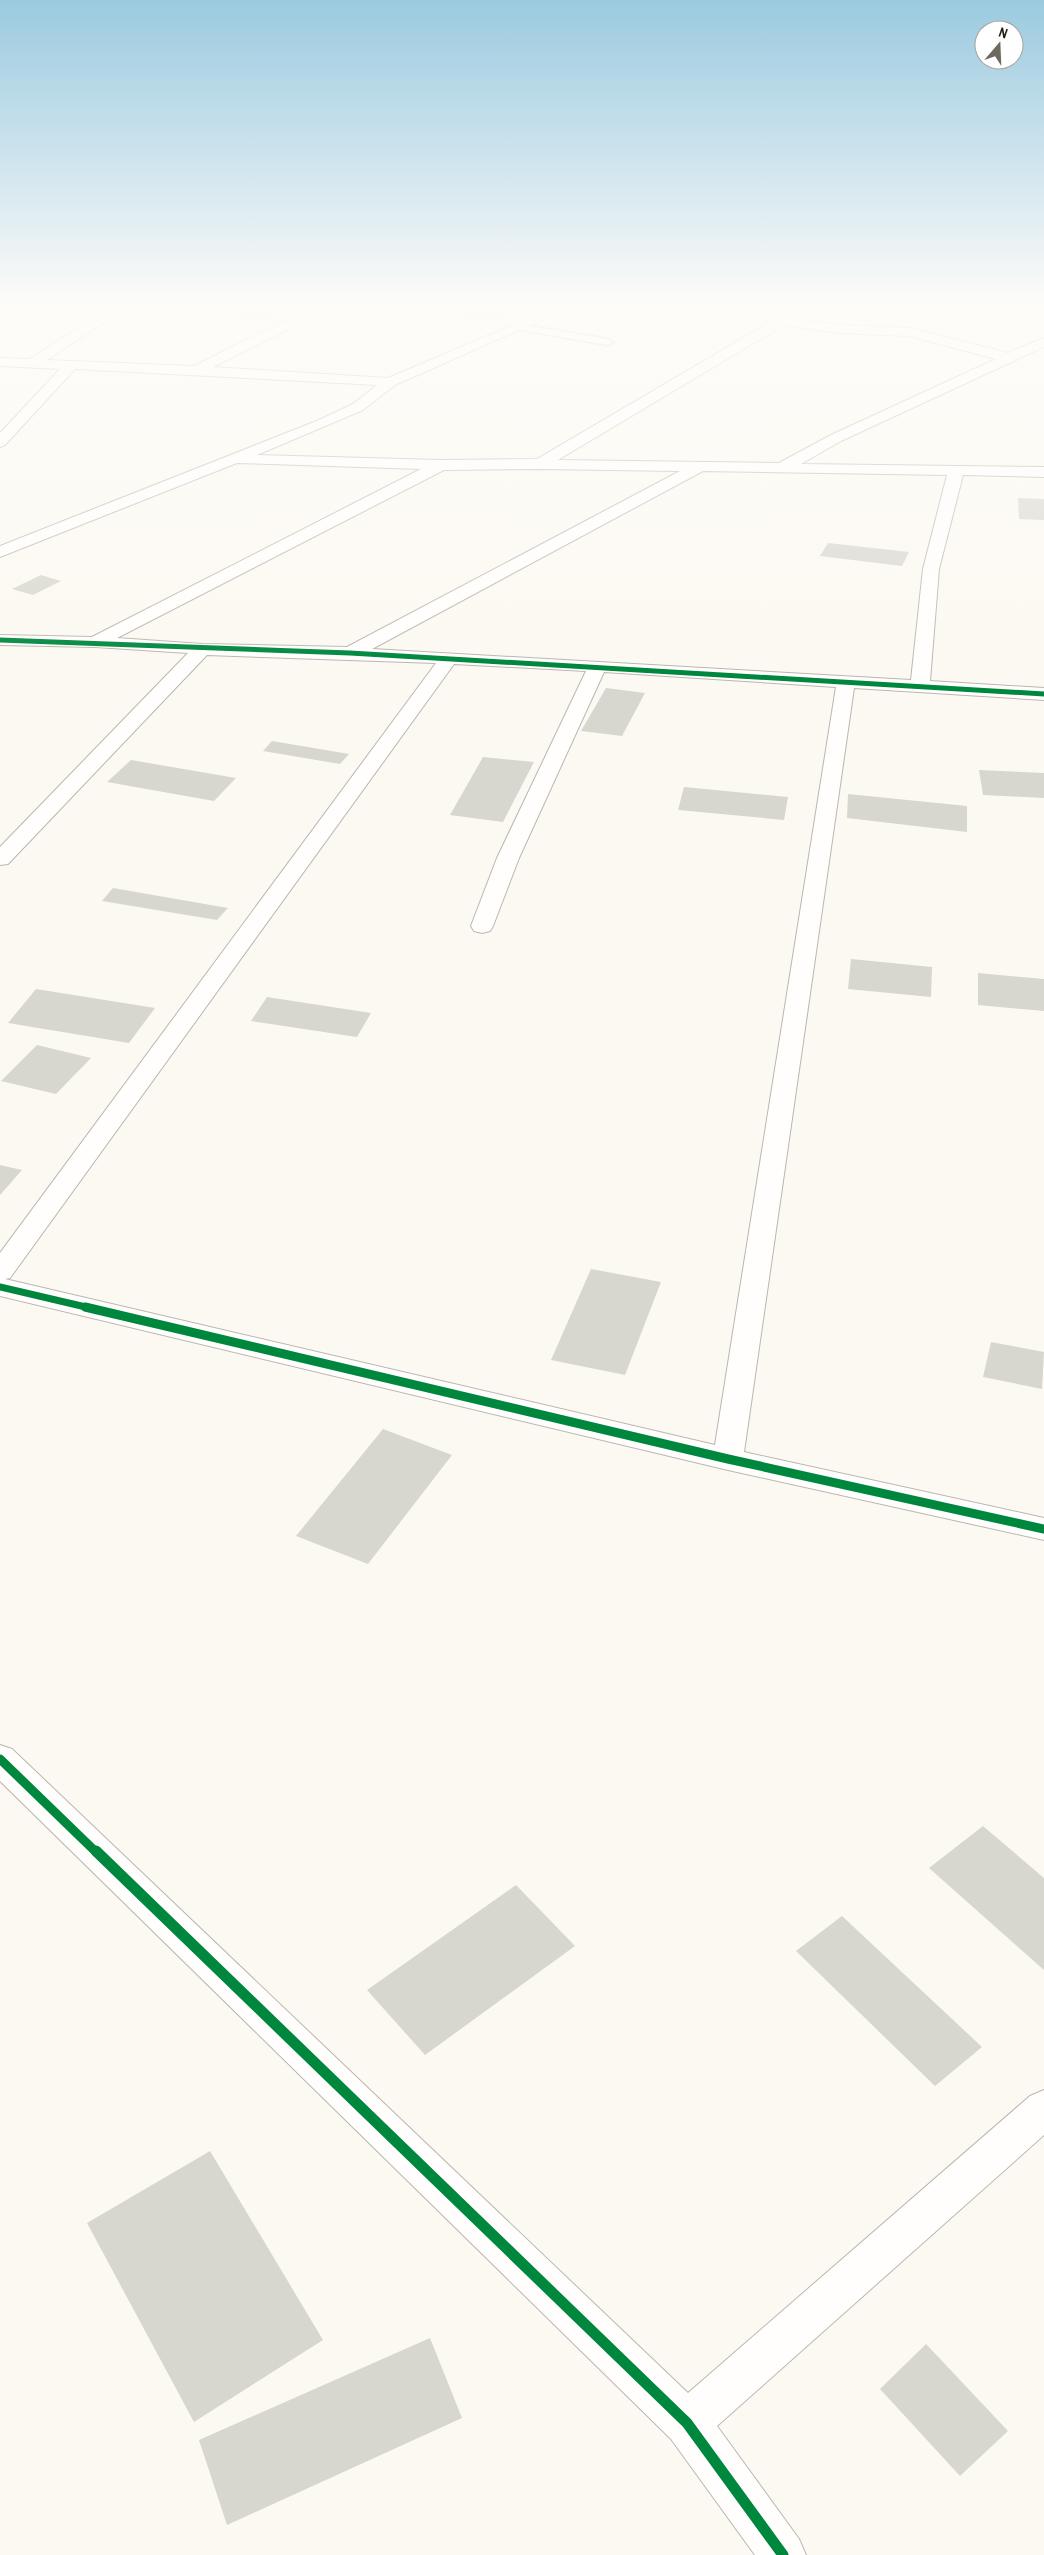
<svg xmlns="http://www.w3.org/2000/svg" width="1044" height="2555" font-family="'Archivo Narrow',sans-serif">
<rect width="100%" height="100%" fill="#fcf9f2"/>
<path fill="#d7d7cf" d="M 227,307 L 236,307 L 282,312 L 270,320 L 216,314 Z
M 378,307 L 416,307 L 410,312 Z
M 437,307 L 461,307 L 512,311 L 503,320 L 430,314 Z
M 1018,498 L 1044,499 L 1044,520 L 1019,519 Z
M 828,543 L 909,552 L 902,566 L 820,556 Z
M 41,575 L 61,581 L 33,595 L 12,589 Z
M 606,688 L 645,693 L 622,736 L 581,731 Z
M 272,741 L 349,754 L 340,764 L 263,751 Z
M 483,757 L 534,762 L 503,822 L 450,815 Z
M 131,760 L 236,778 L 214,801 L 107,782 Z
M 979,770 L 1044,773 L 1044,798 L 983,795 Z
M 684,787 L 788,797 L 784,820 L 678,810 Z
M 848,794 L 967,806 L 967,832 L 847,818 Z
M 113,888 L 228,908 L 217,920 L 102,901 Z
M 851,959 L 932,967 L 931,997 L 848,989 Z
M 978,973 L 1044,979 L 1044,1011 L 978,1005 Z
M 36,989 L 155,1008 L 129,1043 L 8,1023 Z
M 267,997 L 371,1013 L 357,1037 L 251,1021 Z
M 37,1045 L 91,1058 L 56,1094 L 1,1081 Z
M 0,1165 L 22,1170 L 0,1195 Z
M 591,1269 L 661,1282 L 625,1375 L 551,1360 Z
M 991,1342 L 1044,1352 L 1042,1389 L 983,1377 Z
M 383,1429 L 452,1455 L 368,1564 L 296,1536 Z
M 983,1826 L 1044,1878 L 1044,1970 L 929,1868 Z
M 516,1885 L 575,1946 L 425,2055 L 367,1990 Z
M 842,1916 L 982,2047 L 935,2086 L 796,1951 Z
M 210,2151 L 323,2340 L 194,2422 L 87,2223 Z
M 430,2338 L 462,2418 L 227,2525 L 199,2440 Z
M 926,2344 L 1008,2431 L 960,2476 L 880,2389 Z"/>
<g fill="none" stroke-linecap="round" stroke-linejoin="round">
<defs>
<path id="service" d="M 518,324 L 608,339 L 613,342 L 608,345 L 514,329 L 513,327 Z"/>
<path id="minor" d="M 113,307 L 127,307 L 47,360 L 194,366 L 313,307 L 328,307 L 327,310 L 213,367 L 388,378 L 555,307 L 571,307 L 395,385 L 363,410 L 257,455 L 440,460 L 537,459 L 772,321 L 773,317 L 795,307 L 810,307 L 794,318 L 839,325 L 909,328 L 1008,353 L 1044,338 L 1044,347 L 841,441 L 801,464 L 1044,467 L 1044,477 L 963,475 L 939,569 L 930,681 L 1044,688 L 1044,700 L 854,688 L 744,1452 L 1044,1518 L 1044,1540 L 728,1470 L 0,1296 L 0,1253 L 436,663 L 207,655 L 8,864 L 0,865 L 0,847 L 188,653 L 96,647 L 0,645 L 0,635 L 92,637 L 421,469 L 237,463 L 0,557 L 0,546 L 319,420 L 353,404 L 377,385 L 75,369 L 5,445 L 0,447 L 0,433 L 60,369 L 0,366 L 0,358 L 29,359 ZM 784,325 L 839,333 L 909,336 L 996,359 L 831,435 L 779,463 L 558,460 ZM 540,469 L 680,471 L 347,647 L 202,644 L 117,638 L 444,470 ZM 703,471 L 947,475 L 923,569 L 911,680 L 372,649 ZM 454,664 L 586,671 L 497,858 L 471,926 L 474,931 L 482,933 L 490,931 L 493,926 L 519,858 L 604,672 L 836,687 L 715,1445 L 5,1279 L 10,1278 Z
M 0,1745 L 12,1749 L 688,2393 L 1030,2096 L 1044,2090 L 1044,2135 L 717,2426 L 799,2539 L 806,2555 L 755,2555 L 671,2439 L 0,1781 Z"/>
</defs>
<use href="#service" stroke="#bbb7af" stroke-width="3"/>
<use href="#minor" stroke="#bbb7af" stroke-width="2"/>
<use href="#service" fill="#fffefd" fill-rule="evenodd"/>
<use href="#minor" fill="#fffefd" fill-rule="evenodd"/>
<defs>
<path id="cycleway-far3" d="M 0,640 L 350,653 L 1044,694"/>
<path id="cycleway-far2" d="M 0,1287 L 90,1308"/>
<path id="cycleway-far1" d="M 85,1307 L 728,1459 L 1044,1529
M 0,1759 L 97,1853"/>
<path id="cycleway" d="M 96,1851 L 687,2423 L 783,2555"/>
</defs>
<use href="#cycleway-far3" stroke="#fff" stroke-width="7"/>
<use href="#cycleway-far2" stroke="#fff" stroke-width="9"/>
<use href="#cycleway-far1" stroke="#fff" stroke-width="12"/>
<use href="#cycleway" stroke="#fff" stroke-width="14"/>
<use href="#cycleway-far3" stroke="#00873e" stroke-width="5"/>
<use href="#cycleway-far2" stroke="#00873e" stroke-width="7"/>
<use href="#cycleway-far1" stroke="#00873e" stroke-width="9"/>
<use href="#cycleway" stroke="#00873e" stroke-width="11"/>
</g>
<linearGradient id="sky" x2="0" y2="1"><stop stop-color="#9bcae0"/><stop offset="0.46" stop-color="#fefcf9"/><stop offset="1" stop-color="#fefcf9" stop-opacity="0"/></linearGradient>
<rect width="1044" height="664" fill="url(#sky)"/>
<g transform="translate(999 45) rotate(19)"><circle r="24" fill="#ffffff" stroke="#a6a4a0"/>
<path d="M0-4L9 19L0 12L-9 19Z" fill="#6d6960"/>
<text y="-8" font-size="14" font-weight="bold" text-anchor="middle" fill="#201c11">N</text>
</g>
</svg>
